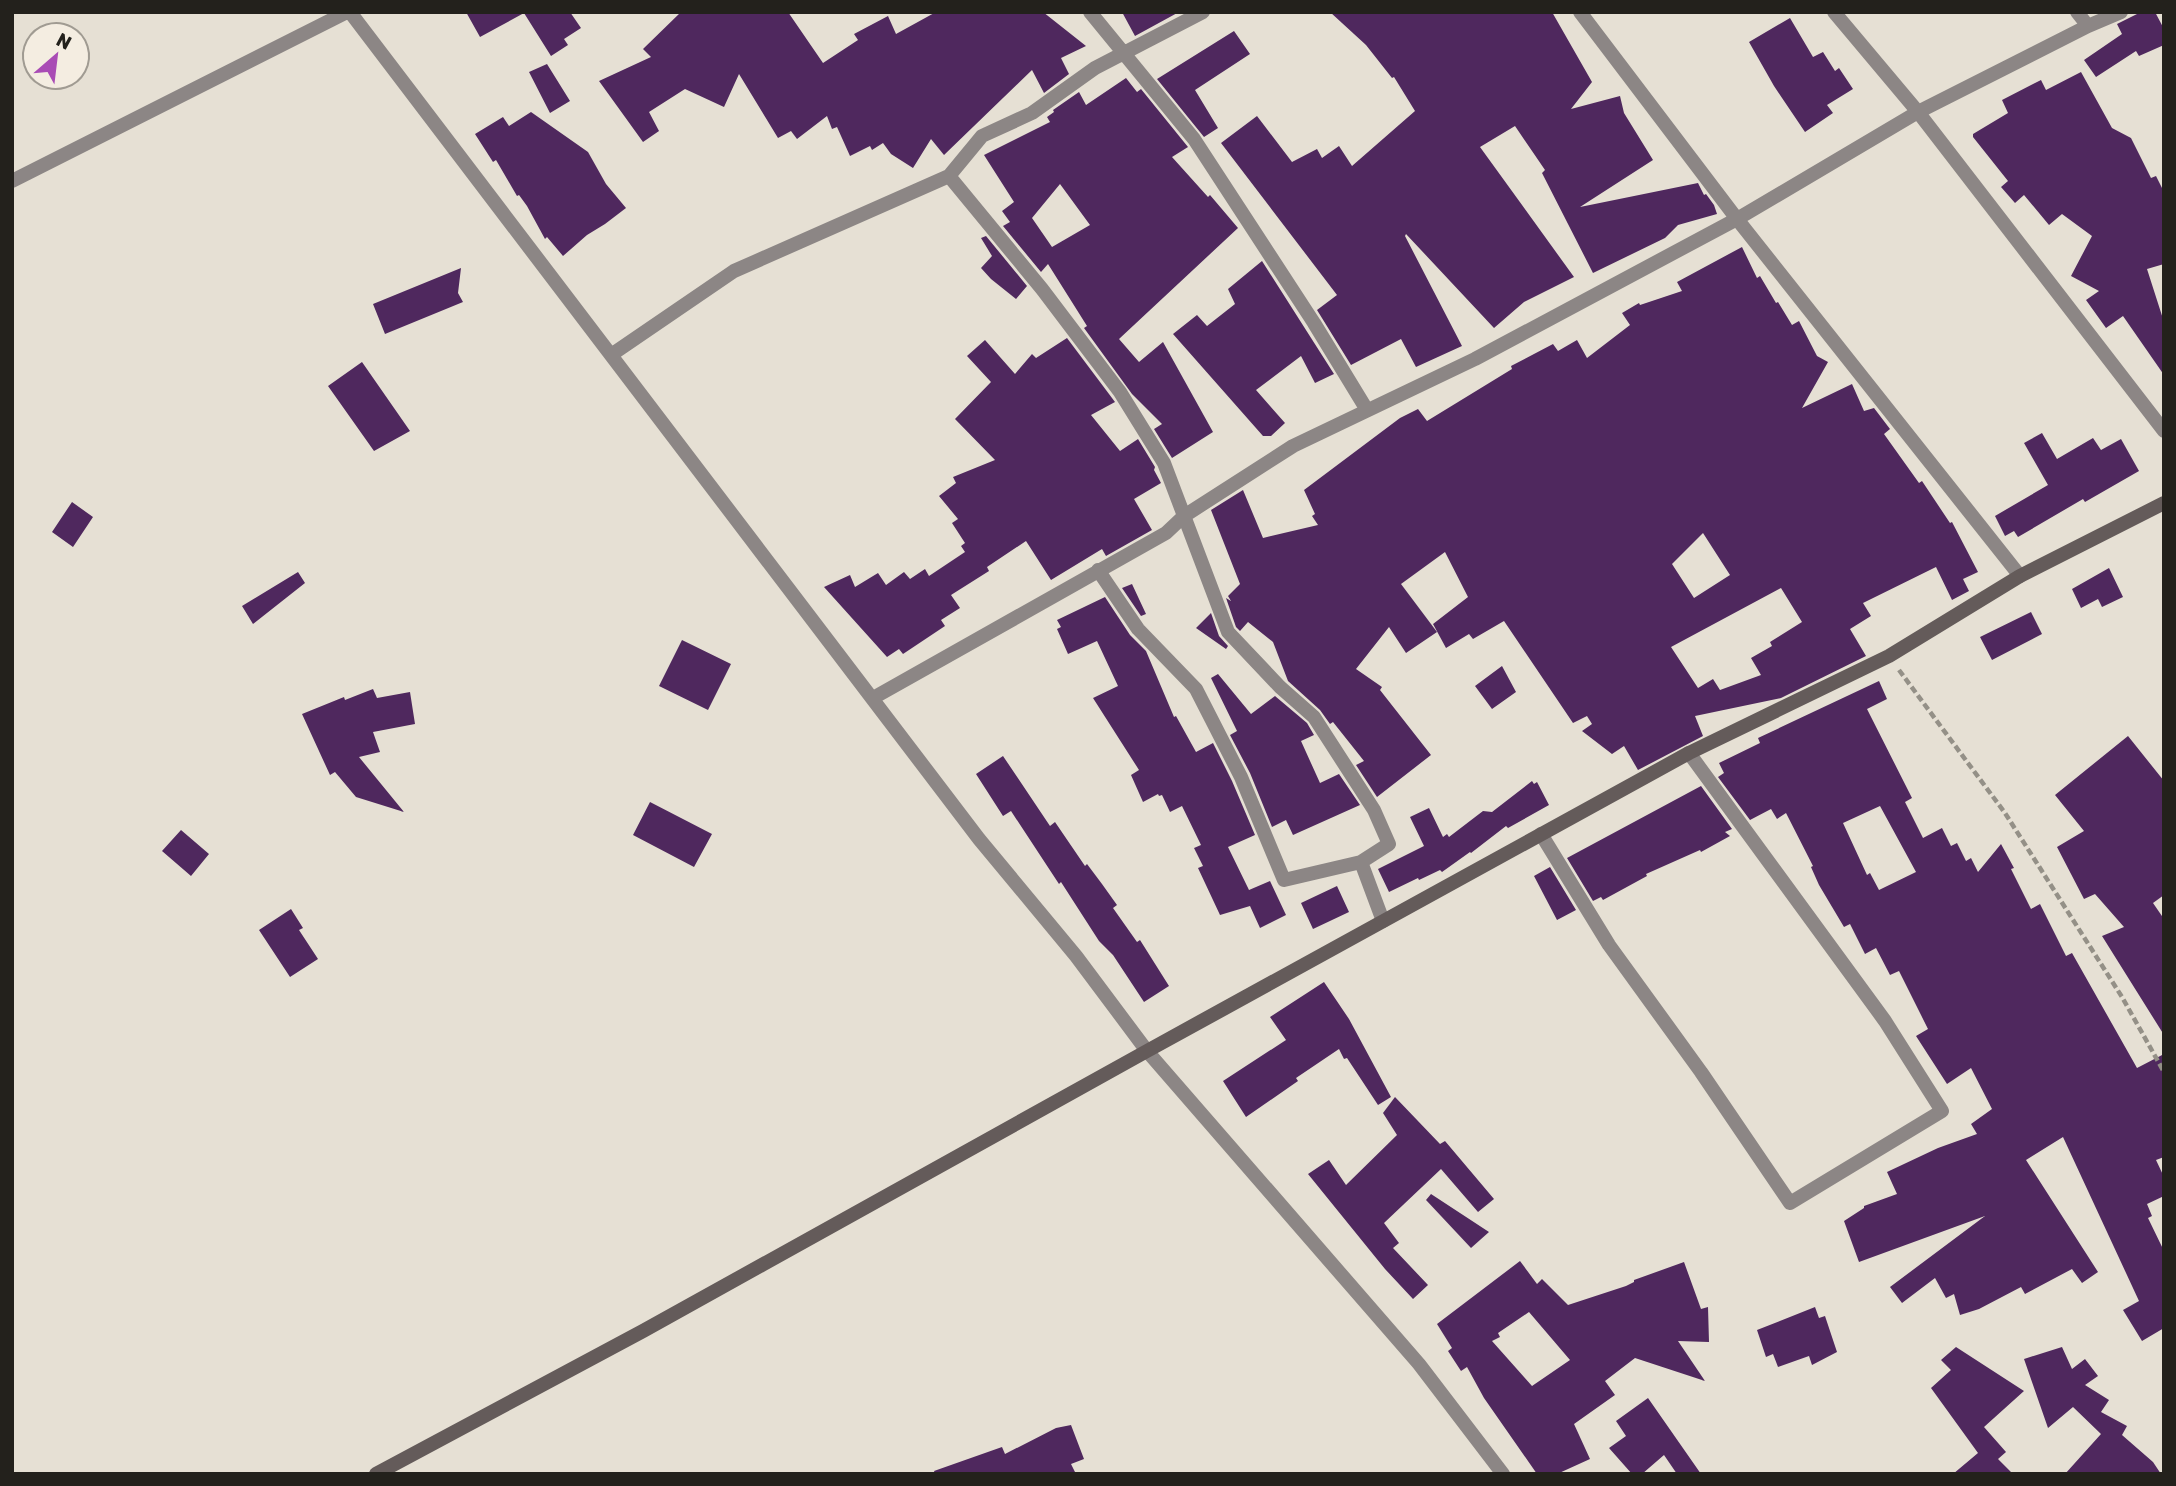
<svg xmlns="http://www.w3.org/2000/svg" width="2176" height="1486" font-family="Rubik,sans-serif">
<rect width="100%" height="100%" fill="#e6e0d4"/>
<path fill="#4f285e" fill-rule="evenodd" d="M 466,12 L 570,12 L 581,28 L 564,39 L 568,45 L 551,56 L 524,13 L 480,37 Z
M 681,12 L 788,12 L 823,63 L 858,40 L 854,34 L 888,16 L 896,34 L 936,12 L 1043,12 L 1086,46 L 1061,58 L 1069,74 L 1044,93 L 1032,70 L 944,155 L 931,139 L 913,168 L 891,154 L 883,143 L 872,150 L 870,146 L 850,156 L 837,127 L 832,129 L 827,116 L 797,139 L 791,131 L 778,138 L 739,74 L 724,107 L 685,89 L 649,112 L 659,131 L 643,142 L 599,81 L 651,57 L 643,49 Z
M 1122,12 L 1179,12 L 1135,36 Z
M 1330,12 L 1552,12 L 1592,82 L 1571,109 L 1620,96 L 1624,113 L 1653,160 L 1580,207 L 1698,183 L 1704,195 L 1706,194 L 1714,205 L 1717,214 L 1678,225 L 1665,238 L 1593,273 L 1542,173 L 1545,170 L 1515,126 L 1480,147 L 1574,277 L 1524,302 L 1494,328 L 1406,234 L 1405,236 L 1462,346 L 1416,367 L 1401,339 L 1351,365 L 1317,310 L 1337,295 L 1221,143 L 1257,116 L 1292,162 L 1317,149 L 1322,158 L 1339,146 L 1352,166 L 1415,111 L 1394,77 L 1392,78 L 1366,45 Z
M 2141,12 L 2155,12 L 2164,29 L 2164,45 L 2139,56 L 2136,51 L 2096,77 L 2084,60 L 2122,34 L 2117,24 Z
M 1790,18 L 1813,57 L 1823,52 L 1835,71 L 1839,68 L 1853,89 L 1827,105 L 1833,113 L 1805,132 L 1774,86 L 1749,42 Z
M 1234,31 L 1250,54 L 1195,90 L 1218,128 L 1204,137 L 1157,79 Z
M 547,64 L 570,101 L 550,113 L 529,72 Z
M 2081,72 L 2112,128 L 2131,138 L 2151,178 L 2156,176 L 2164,192 L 2164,264 L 2147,269 L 2164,322 L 2164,375 L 2123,316 L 2106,328 L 2086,300 L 2099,291 L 2071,276 L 2092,236 L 2062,214 L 2049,225 L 2024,195 L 2015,203 L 2001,187 L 2008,181 L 1973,137 L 1973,134 L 2008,113 L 2002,100 L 2041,80 L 2046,90 Z
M 1126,78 L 1137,92 L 1141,89 L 1188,147 L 1172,157 L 1208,197 L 1210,195 L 1238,228 L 1119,339 L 1139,362 L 1163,342 L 1213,432 L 1172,458 L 1154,429 L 1162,424 L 1132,394 L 1084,328 L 1087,326 L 1048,264 L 1041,272 L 1003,226 L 1010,222 L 1002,211 L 1014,202 L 984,155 L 1050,122 L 1047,117 L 1054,112 L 1053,110 L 1079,92 L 1086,105 ZM 1060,184 L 1090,225 L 1052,247 L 1032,218 Z
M 531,112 L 588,152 L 606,184 L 626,208 L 605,224 L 587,235 L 563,256 L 547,237 L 545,239 L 527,206 L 519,195 L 517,196 L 496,160 L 493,162 L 475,134 L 503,117 L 509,126 Z
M 986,236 L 1027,286 L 1016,299 L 991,279 L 981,268 L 992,256 L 981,238 Z
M 1742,247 L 1757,278 L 1760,276 L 1776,303 L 1778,302 L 1792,325 L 1799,321 L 1817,356 L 1828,362 L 1802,408 L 1852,384 L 1864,411 L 1874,408 L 1890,429 L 1884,434 L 1919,483 L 1922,481 L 1950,523 L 1952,522 L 1978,572 L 1963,579 L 1969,591 L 1952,600 L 1936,567 L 1863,603 L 1871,616 L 1850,629 L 1866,656 L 1781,698 L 1695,716 L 1703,736 L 1638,770 L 1624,746 L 1612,754 L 1582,731 L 1592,724 L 1587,716 L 1573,723 L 1504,621 L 1473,639 L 1469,634 L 1446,648 L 1433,624 L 1468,597 L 1445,552 L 1401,584 L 1437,632 L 1406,653 L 1389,627 L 1356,669 L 1382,687 L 1380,690 L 1431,755 L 1377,797 L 1356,765 L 1364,761 L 1333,722 L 1330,724 L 1320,710 L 1288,681 L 1273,642 L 1248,622 L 1240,631 L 1236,627 L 1226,598 L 1231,601 L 1228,596 L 1240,584 L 1211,510 L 1243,490 L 1263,538 L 1318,525 L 1312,516 L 1315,514 L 1304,490 L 1400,418 L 1418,409 L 1427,421 L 1512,369 L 1511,366 L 1553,344 L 1558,351 L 1577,340 L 1587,358 L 1630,325 L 1622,313 L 1639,303 L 1640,305 L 1682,291 L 1677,282 ZM 1703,533 L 1730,575 L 1694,598 L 1672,564 ZM 1781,588 L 1802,622 L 1770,642 L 1772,646 L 1751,658 L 1761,675 L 1720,690 L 1713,679 L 1698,688 L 1671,647 Z
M 1262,261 L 1334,374 L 1315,383 L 1301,356 L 1256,390 L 1285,423 L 1271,436 L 1263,436 L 1173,334 L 1197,315 L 1207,326 L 1235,304 L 1228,289 Z
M 461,268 L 458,293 L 463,302 L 385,334 L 373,304 Z
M 1067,338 L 1115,402 L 1091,415 L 1120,451 L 1138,439 L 1155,467 L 1154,470 L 1161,483 L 1134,499 L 1152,530 L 1106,556 L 1102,549 L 1051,580 L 1026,541 L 987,567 L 989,571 L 951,595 L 960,608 L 941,620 L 945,626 L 903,654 L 899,649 L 887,657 L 824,587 L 850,575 L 855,587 L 878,573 L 886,585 L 904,572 L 910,579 L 925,569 L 929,576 L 965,552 L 961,546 L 965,543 L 952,523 L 958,519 L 939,496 L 956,483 L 953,477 L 995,460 L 955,419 L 991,382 L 967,356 L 985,340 L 1015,374 L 1032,354 L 1036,358 Z
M 362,362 L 410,431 L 374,451 L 328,386 Z
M 2042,433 L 2057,459 L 2093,438 L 2101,450 L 2121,439 L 2139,471 L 2085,502 L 2083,499 L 2018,537 L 2014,531 L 2005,536 L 1995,516 L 2048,485 L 2024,443 Z
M 72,502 L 93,517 L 73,547 L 52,532 Z
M 2109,568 L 2123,597 L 2102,607 L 2098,599 L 2081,608 L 2072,589 Z
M 298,572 L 305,583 L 253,624 L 242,606 Z
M 1132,584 L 1146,614 L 1141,616 L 1122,588 Z
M 1105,597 L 1130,635 L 1146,651 L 1174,717 L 1176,716 L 1196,752 L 1213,743 L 1232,781 L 1255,835 L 1228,847 L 1249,890 L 1270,881 L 1286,915 L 1260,928 L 1250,906 L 1220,915 L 1198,868 L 1203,866 L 1194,848 L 1201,845 L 1182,806 L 1170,812 L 1162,795 L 1159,796 L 1158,794 L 1143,802 L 1131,775 L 1139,770 L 1093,698 L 1118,686 L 1097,641 L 1068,654 L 1057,629 L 1061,627 L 1057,620 Z
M 2031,612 L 2042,634 L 1992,660 L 1980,637 Z
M 1211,613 L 1219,636 L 1228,646 L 1226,649 L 1196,628 Z
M 682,640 L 731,664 L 708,710 L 659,686 Z
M 1502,666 L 1516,692 L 1492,709 L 1475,686 Z
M 1218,674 L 1251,714 L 1275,696 L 1307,723 L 1314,735 L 1301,741 L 1320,783 L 1339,774 L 1360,805 L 1293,835 L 1286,820 L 1272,827 L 1250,773 L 1230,735 L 1237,731 L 1211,678 Z
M 1879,681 L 1887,699 L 1867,709 L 1912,798 L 1905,802 L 1923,838 L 1942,828 L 1951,846 L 1957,843 L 1966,861 L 1971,858 L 1978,872 L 2001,844 L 2014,868 L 2011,869 L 2031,909 L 2040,904 L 2066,956 L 2072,953 L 2137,1068 L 2164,1054 L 2164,1157 L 2156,1160 L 2164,1177 L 2164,1196 L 2147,1204 L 2152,1216 L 2148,1218 L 2164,1251 L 2164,1328 L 2142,1341 L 2123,1310 L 2139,1301 L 2063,1137 L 2026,1160 L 2098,1272 L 2082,1283 L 2072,1269 L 2025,1294 L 2021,1287 L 1979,1309 L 1960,1315 L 1954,1294 L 1946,1298 L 1935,1278 L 1902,1303 L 1890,1287 L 1985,1216 L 1859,1262 L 1844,1221 L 1864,1208 L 1864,1206 L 1897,1194 L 1887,1172 L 1938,1148 L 1977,1134 L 1971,1124 L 1992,1109 L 1971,1068 L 1947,1084 L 1916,1036 L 1928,1029 L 1899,971 L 1890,975 L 1876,948 L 1865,954 L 1850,924 L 1844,927 L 1819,885 L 1811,867 L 1813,866 L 1786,813 L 1777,819 L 1771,809 L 1750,820 L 1718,777 L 1724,773 L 1719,763 L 1760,743 L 1758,738 ZM 1880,806 L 1916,872 L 1879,890 L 1870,873 L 1867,875 L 1843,823 Z
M 373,689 L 377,698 L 410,692 L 415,724 L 373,732 L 380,752 L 359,757 L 404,812 L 356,797 L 335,772 L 330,775 L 302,714 L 344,697 L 345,700 Z
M 2128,736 L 2164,781 L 2164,895 L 2153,903 L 2164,919 L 2164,1035 L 2102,936 L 2124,927 L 2095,894 L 2084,899 L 2057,847 L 2084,831 L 2055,795 Z
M 1003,756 L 1050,826 L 1055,822 L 1085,866 L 1087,864 L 1102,884 L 1117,905 L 1113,908 L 1137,942 L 1140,940 L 1169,986 L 1144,1002 L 1113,955 L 1099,941 L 1061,882 L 1059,884 L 1011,811 L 1003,816 L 976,774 Z
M 1532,781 L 1534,784 L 1537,782 L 1549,805 L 1508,828 L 1506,826 L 1471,853 L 1470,852 L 1442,872 L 1440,870 L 1419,880 L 1418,878 L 1389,892 L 1378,869 L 1424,846 L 1410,817 L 1429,808 L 1443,837 L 1447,834 L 1449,837 L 1483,811 L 1492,812 Z
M 1701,786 L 1732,829 L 1725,832 L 1730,836 L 1701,852 L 1700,850 L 1646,874 L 1647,876 L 1603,900 L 1601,897 L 1593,901 L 1567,858 Z
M 650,802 L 712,834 L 694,867 L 633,835 Z
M 181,830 L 209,854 L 191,876 L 162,851 Z
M 1550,867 L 1576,910 L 1557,920 L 1534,876 Z
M 1337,886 L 1349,912 L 1313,929 L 1301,903 Z
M 291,909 L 303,928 L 299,930 L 318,959 L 290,977 L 259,930 Z
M 1324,982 L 1349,1019 L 1391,1097 L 1378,1105 L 1347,1058 L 1344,1059 L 1339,1049 L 1296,1078 L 1298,1081 L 1246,1117 L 1223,1081 L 1286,1040 L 1270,1017 Z
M 1395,1097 L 1440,1144 L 1445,1141 L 1494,1199 L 1478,1212 L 1441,1169 L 1384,1223 L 1399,1243 L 1393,1248 L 1428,1285 L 1413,1299 L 1385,1269 L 1308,1174 L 1329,1160 L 1346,1185 L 1397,1135 L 1383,1113 Z
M 1431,1194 L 1489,1232 L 1471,1248 L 1426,1200 Z
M 1520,1261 L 1537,1284 L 1542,1279 L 1568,1305 L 1626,1286 L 1634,1282 L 1634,1280 L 1684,1262 L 1701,1309 L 1708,1307 L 1709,1342 L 1678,1341 L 1705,1381 L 1635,1358 L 1605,1381 L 1615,1395 L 1574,1424 L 1590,1459 L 1557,1474 L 1537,1474 L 1484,1398 L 1467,1367 L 1461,1371 L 1448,1351 L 1452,1348 L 1437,1324 ZM 1529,1312 L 1570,1360 L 1532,1386 L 1492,1341 L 1500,1337 L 1498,1333 Z
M 1815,1307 L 1819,1318 L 1825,1316 L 1837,1352 L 1812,1365 L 1809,1356 L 1778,1367 L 1773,1354 L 1766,1357 L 1757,1330 Z
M 1956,1347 L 2024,1391 L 1984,1427 L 2006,1452 L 1998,1459 L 2013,1474 L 1953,1474 L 1978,1453 L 1931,1388 L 1951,1370 L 1941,1360 Z
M 2062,1347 L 2072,1369 L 2085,1359 L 2098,1376 L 2085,1385 L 2109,1400 L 2101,1412 L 2127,1426 L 2122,1435 L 2153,1462 L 2161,1474 L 2065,1474 L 2101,1434 L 2073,1407 L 2048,1428 L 2024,1359 Z
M 1648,1398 L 1701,1474 L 1677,1474 L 1664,1455 L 1642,1474 L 1632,1474 L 1609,1448 L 1626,1436 L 1616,1421 Z
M 1071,1425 L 1084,1459 L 1071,1464 L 1076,1474 L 935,1474 L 934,1471 L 1002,1447 L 1005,1454 L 1056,1428 Z"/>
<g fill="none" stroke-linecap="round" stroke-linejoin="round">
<path stroke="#949087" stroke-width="4.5" stroke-dasharray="7 3.5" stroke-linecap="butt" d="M 1899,670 L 2005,813 L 2122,997 L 2164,1072"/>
<path stroke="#8c8685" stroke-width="14" d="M 350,12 L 979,839 L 1076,956 L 1147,1051 L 1419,1364 L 1503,1474
M 1090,12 L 1194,139 L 1314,323 L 1367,410
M 1580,12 L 1737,219 L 2020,576
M 1834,12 L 1918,112 L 2164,431
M 2088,26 L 2121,12
M 949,176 L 1042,289 L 1120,392 L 1164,463 L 1228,632 L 1280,687 L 1314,717 L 1374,810 L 1389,844 L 1361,862 L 1383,921
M 12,181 L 347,12
M 611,355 L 734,271 L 949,176 L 982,136 L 1032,113 L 1095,68 L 1203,12
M 1098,570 L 1138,629 L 1196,689 L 1241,777 L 1284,880 L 1361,862
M 873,698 L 1166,533 L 1184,516 L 1293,446 L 1475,359 L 1737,219 L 1918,112 L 2088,26 L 2077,12
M 1541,834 L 1609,945 L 1701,1072 L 1790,1203 L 1942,1111 L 1885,1021 L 1689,753"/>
<path stroke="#645b5a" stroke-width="14" d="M 376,1474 L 643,1331 L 1147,1051 L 1689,753 L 1889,656 L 2020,576 L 2164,503"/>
</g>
<rect width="2176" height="1486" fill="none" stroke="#23211c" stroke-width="28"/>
<g transform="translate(56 56) rotate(28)"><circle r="33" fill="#f4ede1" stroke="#a09b92" stroke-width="2"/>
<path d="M0-5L12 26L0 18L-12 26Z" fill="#a94cb5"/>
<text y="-10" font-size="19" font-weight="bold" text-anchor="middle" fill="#23211c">N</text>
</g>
</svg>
